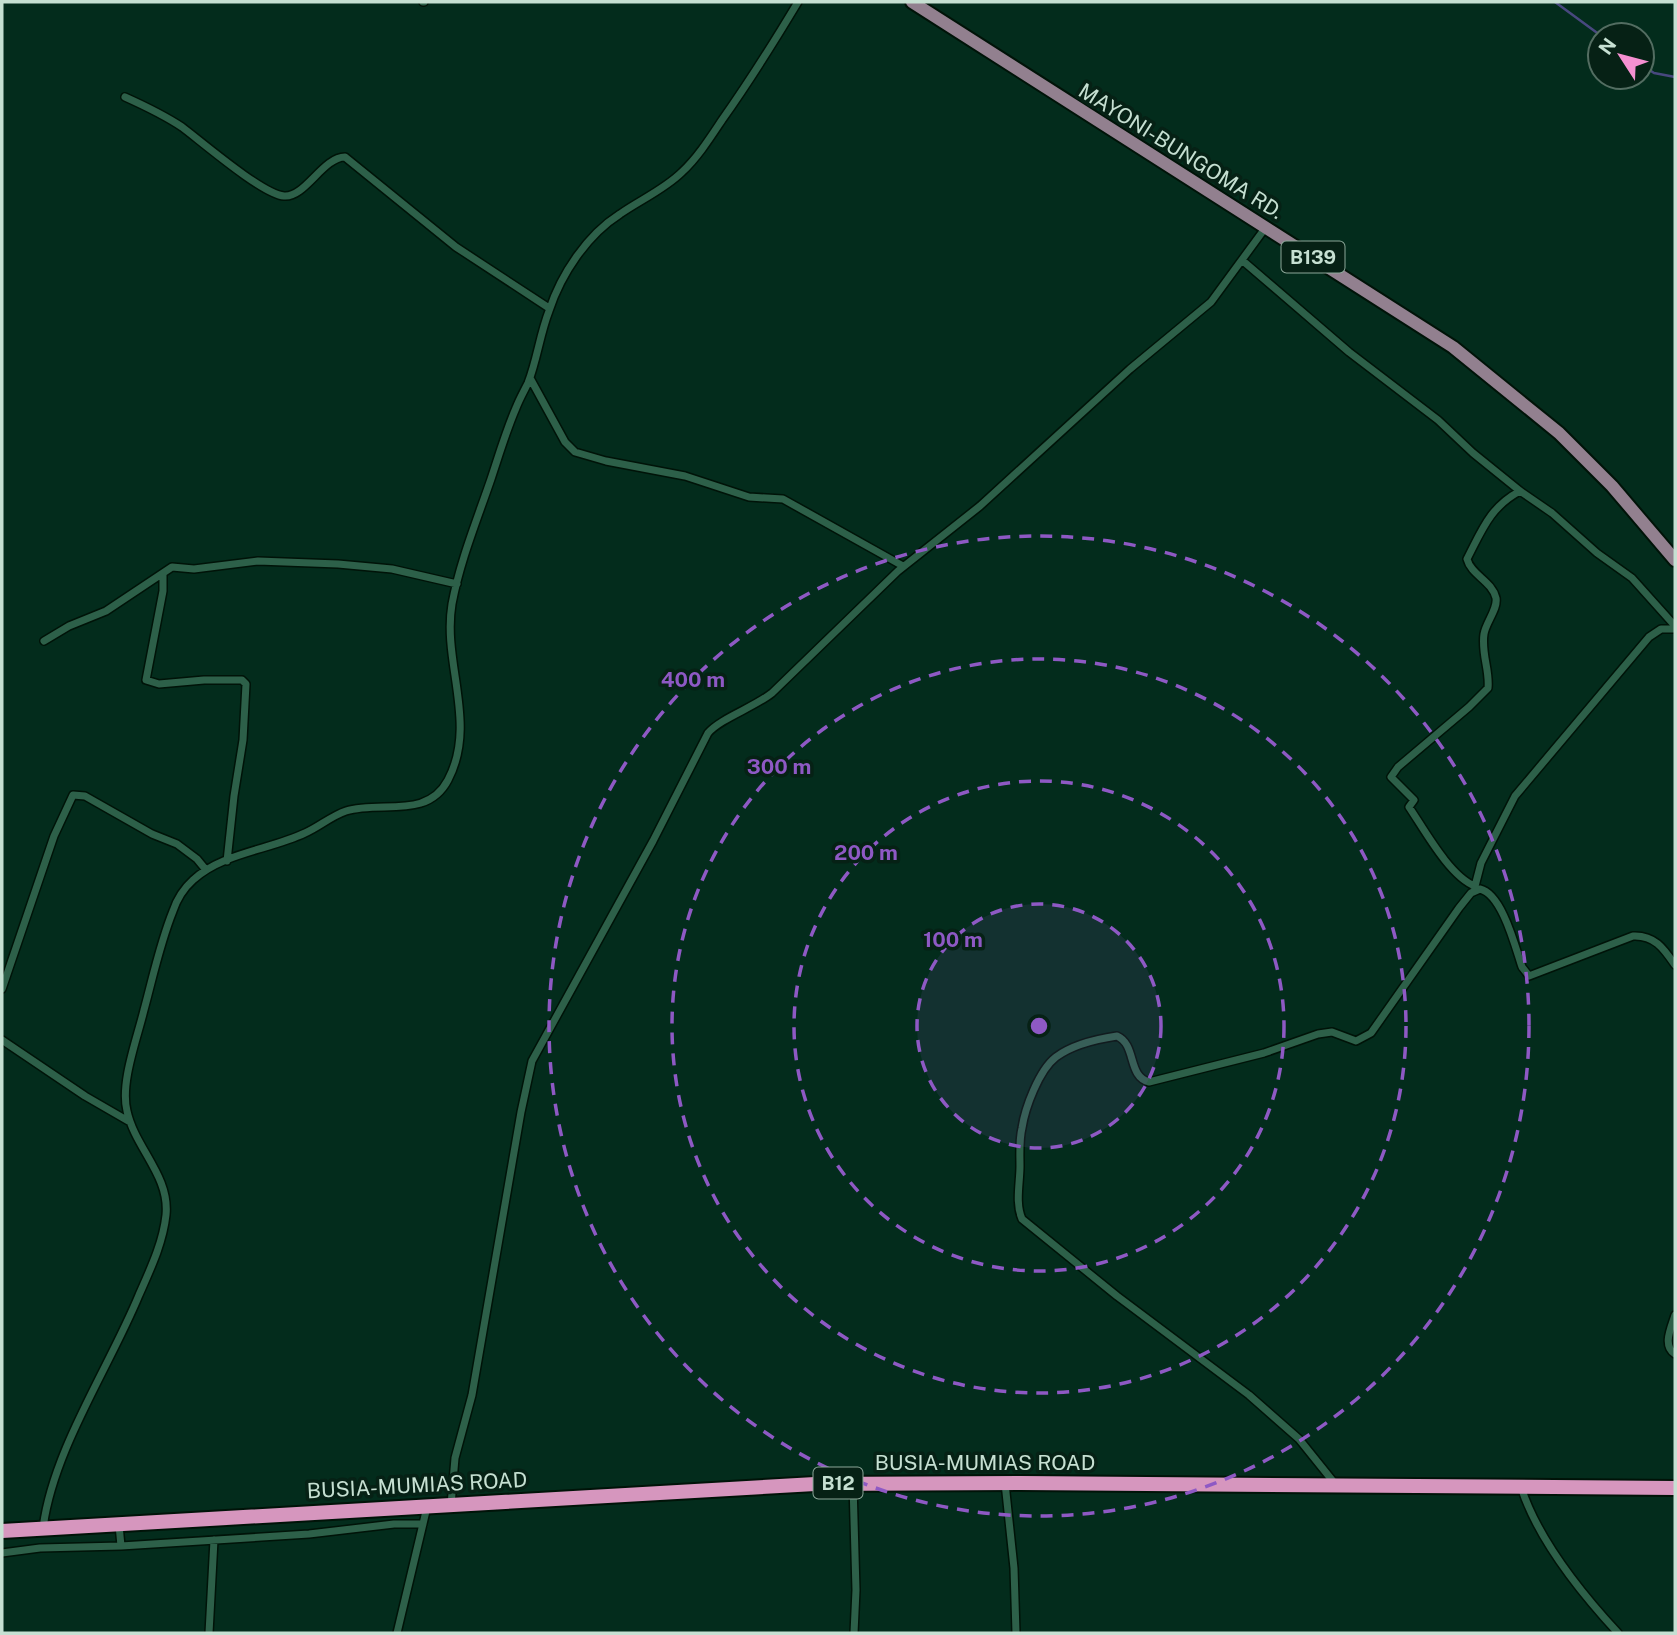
<svg xmlns="http://www.w3.org/2000/svg" width="1677" height="1635" font-family="'Public Sans',sans-serif">
<rect width="100%" height="100%" fill="#032c1c"/>
<g fill="none" stroke-linecap="round" stroke-linejoin="round">
<path stroke="#48487f" stroke-width="2.5" d="M 1555,2 L 1600,35
M 1642,65 L 1654,73 L 1675,77"/>
<defs>
<path id="street" d="M 423,2 L 424,2
M 125,97 C 145,106 164,115 182,127 C 202,142 262,194 284,196 C 305,198 323,157 345,157 L 456,247 L 549,308
M 1243,261 L 1349,352 L 1438,420 L 1473,453 L 1520,491 L 1552,513 L 1597,553 L 1632,578 L 1675,626
M 530,378 L 565,442 L 575,452 L 606,461 L 685,476 L 749,497 L 783,499 L 903,566
M 163,573 L 163,591 L 146,680 L 159,684 L 204,680 L 242,680 L 246,684 L 243,740 L 234,796 L 227,861
M 44,641 L 69,626 L 106,611 L 172,567 L 194,569 L 258,561 L 338,564 L 392,569 L 457,584
M 1475,886 C 1450,877 1424,829 1409,807 L 1414,800 L 1391,777 L 1398,767 L 1469,707 L 1488,688 C 1490,671 1481,653 1484,634 C 1486,622 1498,609 1496,598 C 1492,581 1471,575 1467,559 C 1482,530 1490,507 1520,491
M 1474,890 L 1481,863 L 1515,796 L 1649,637 L 1661,629 L 1675,629
M 2,989 L 54,836 L 73,795 L 85,796 L 152,834 L 177,844 L 197,859 L 206,870
M 2,1040 L 85,1096 L 130,1122
M 1675,1315 C 1671,1328 1662,1346 1675,1354
M 1005,1483 L 1014,1568 L 1016,1633
M 853,1484 L 856,1590 L 854,1633
M 1336,1485 L 1299,1439 L 1249,1395 L 1117,1296 L 1022,1219 C 1015,1203 1020,1183 1020,1166 C 1020,1154 1019,1140 1022,1128 C 1025,1108 1039,1070 1056,1057 C 1072,1045 1097,1039 1117,1036 C 1137,1045 1127,1076 1149,1082 L 1264,1053 L 1318,1034 L 1332,1032 L 1356,1041 L 1371,1033 L 1459,908 L 1471,893 L 1480,889 C 1502,894 1515,946 1522,967 L 1529,976 L 1633,936 C 1655,935 1664,949 1675,965
M 1521,1487 C 1538,1540 1581,1593 1618,1633
M 451,1505 L 455,1458 L 472,1395 L 521,1112 L 532,1061 L 653,841 L 708,733 C 721,718 753,708 772,693 L 898,571 L 980,506 L 1130,369 L 1211,302 L 1266,227
M 119,1525 L 121,1546
M 43,1528 C 53,1450 109,1368 139,1295 C 150,1270 163,1243 166,1215 C 170,1176 135,1148 127,1111 C 120,1083 137,1039 144,1010 C 153,977 160,943 173,911 C 177,899 183,889 193,880 C 222,853 269,850 305,833 C 319,827 331,816 346,811 C 381,800 427,820 448,780 C 478,723 442,663 452,604 C 460,561 477,520 491,479 C 499,455 506,431 516,408 C 519,400 524,391 528,383 C 537,360 540,334 549,311 C 561,274 587,235 620,214 C 640,200 665,189 682,172 C 698,157 710,138 722,120 C 749,82 774,42 798,2
M 2,1553 L 40,1548 L 121,1546 L 309,1534 L 394,1524 L 423,1524
M 209,1633 L 214,1540
M 397,1633 L 427,1507"/>
<path id="primary" d="M 912,2 L 1453,347 L 1559,433 L 1612,486 L 1675,560"/>
<path id="highway" d="M 2,1531 L 815,1484 L 1021,1483 L 1675,1488"/>
</defs>
<use href="#street" stroke="#001308" stroke-width="10"/>
<use href="#primary" stroke="#001308" stroke-width="16"/>
<use href="#highway" stroke="#001308" stroke-width="18"/>
<use href="#street" stroke="#2d6049" stroke-width="7"/>
<use href="#primary" stroke="#92808f" stroke-width="12"/>
<use href="#highway" stroke="#d696be" stroke-width="14"/>
</g>
<circle cx="1039" cy="1026" r="122" fill="#8e59c4" fill-opacity=".12"/>
<g fill="none" stroke="#8e59c4" stroke-width="3.5" stroke-dasharray="12 9">
<circle cx="1039" cy="1026" r="122"/>
<circle cx="1039" cy="1026" r="245"/>
<circle cx="1039" cy="1026" r="367"/>
<circle cx="1039" cy="1026" r="490"/>
</g>
<g text-anchor="middle" dominant-baseline="central" stroke-width="7" stroke-linejoin="round" paint-order="stroke">
<g fill="#062115" stroke="#8ca799" stroke-width="2">
<rect x="1281.5" y="241.5" width="63" height="31" rx="5"/>
<rect x="813.5" y="1467.5" width="49" height="31" rx="5"/>
</g>
<g font-size="19" font-weight="bold" fill="#c6e0d2">
<text x="1313" y="257">B139</text>
<text x="838" y="1483">B12</text>
</g>
<g font-size="21" fill="#c6e0d2" stroke="#062115">
<text transform="translate(1181 151) rotate(32)">MAYONI-BUNGOMA RD.</text>
<text x="985" y="1462">BUSIA-MUMIAS ROAD</text>
<text transform="translate(417 1485) rotate(-3)">BUSIA-MUMIAS ROAD</text>
</g>
</g>
<circle cx="1039" cy="1026" r="10" fill="#8e59c4" stroke="#062115" stroke-width="3.5"/>
<g font-size="21" text-anchor="middle" font-weight="bold" fill="#8e59c4" stroke="#062115" stroke-width="7" stroke-linejoin="round" paint-order="stroke">
<text x="693" y="687">400 m</text>
<text x="779" y="774">300 m</text>
<text x="866" y="860">200 m</text>
<text x="953" y="947">100 m</text>
</g>
<rect width="1677" height="1635" fill="none" stroke="#c6e0d2" stroke-width="7"/>
<g transform="translate(1621 56) rotate(306)"><circle r="33" fill="#062115" stroke="#536d61" stroke-width="2"/>
<path d="M0-5L12 26L0 18L-12 26Z" fill="#f590d1"/>
<text y="-10" font-size="19" font-weight="bold" text-anchor="middle" fill="#c6e0d2">N</text>
</g>
</svg>
